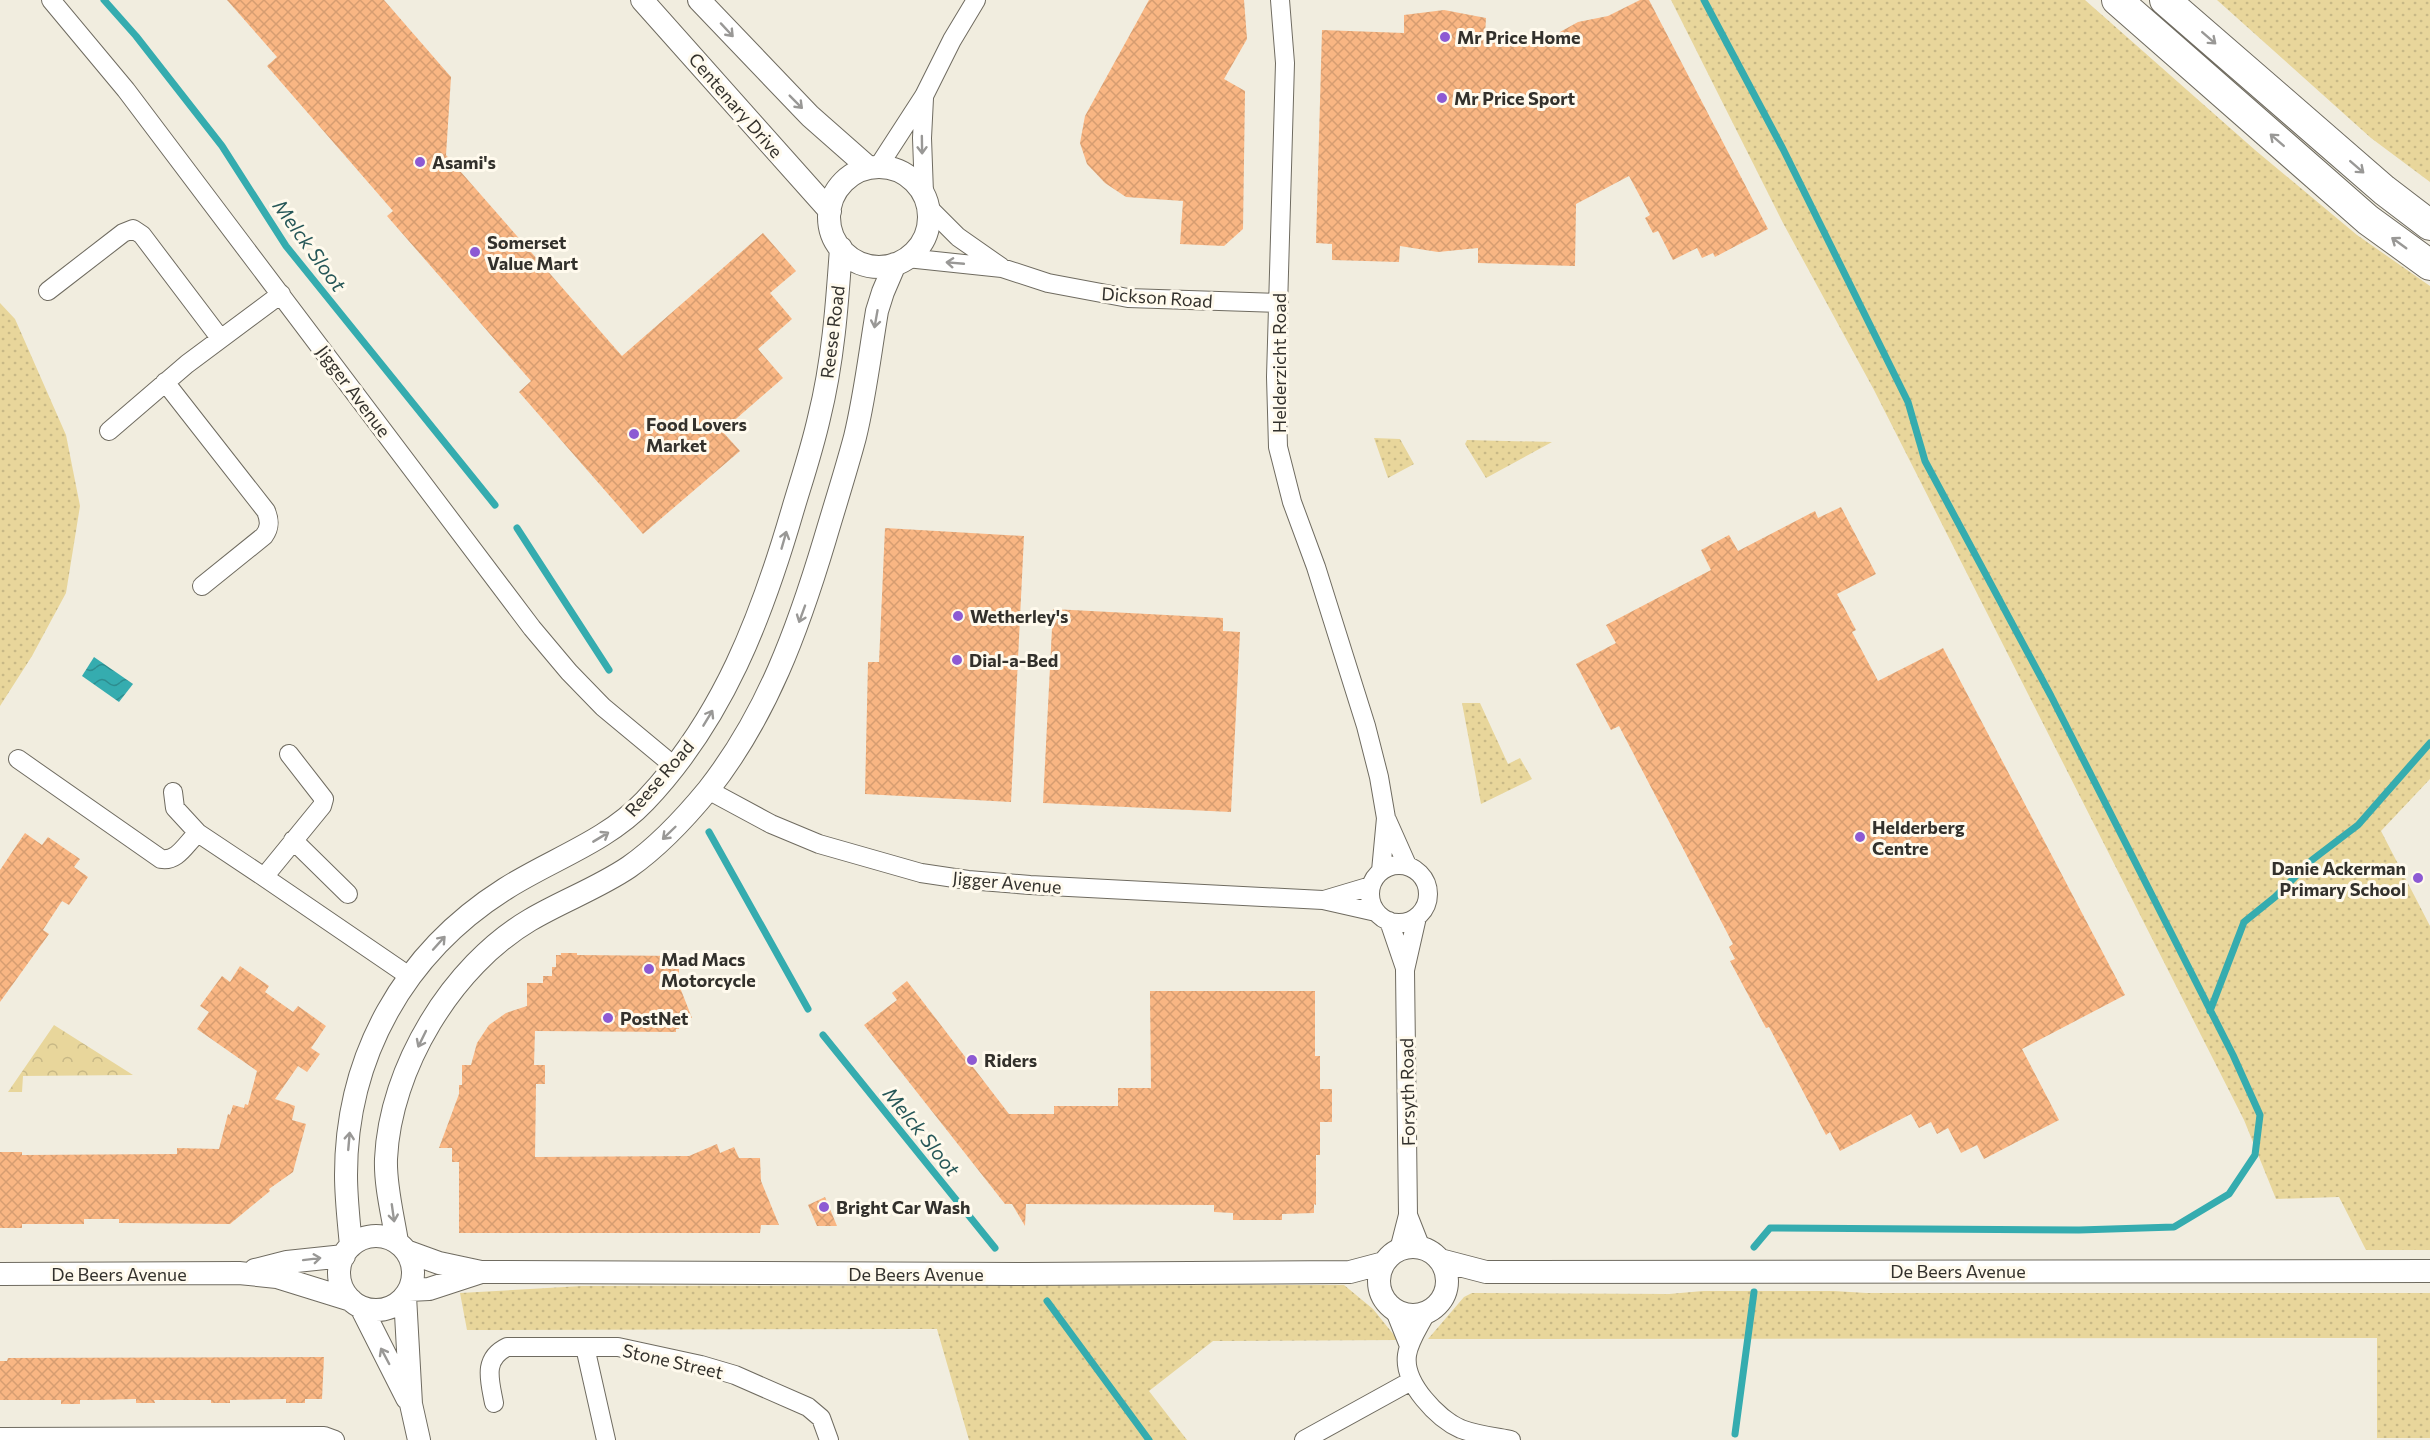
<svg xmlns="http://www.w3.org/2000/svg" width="2430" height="1440" font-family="Commissioner,sans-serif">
<defs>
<pattern id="grass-dots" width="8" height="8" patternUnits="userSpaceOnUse" patternTransform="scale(1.5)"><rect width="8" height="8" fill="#e8d69b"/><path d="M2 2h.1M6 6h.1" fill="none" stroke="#c7b886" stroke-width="1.8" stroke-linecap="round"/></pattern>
<pattern id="park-crowns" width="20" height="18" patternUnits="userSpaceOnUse" patternTransform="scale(1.5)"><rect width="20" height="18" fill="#e8d69b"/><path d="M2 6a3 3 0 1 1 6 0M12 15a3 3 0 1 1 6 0" fill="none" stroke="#c7b886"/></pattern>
<pattern id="water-waves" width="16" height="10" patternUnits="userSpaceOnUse" patternTransform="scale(1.5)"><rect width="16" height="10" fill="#35acaf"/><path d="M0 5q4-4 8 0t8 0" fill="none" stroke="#2d8d8f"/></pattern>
<pattern id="building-cross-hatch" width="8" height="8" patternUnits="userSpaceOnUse" patternTransform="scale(1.5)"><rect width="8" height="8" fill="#f9b683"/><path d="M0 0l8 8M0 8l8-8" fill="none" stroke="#d69d71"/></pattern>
</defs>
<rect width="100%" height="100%" fill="#f1eddf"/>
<path fill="url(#grass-dots)" d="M 1671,0 L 2085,0 L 2255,150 L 2357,235 L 2430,286 L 2430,779 L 2381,831 L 2430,926 L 2430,1250 L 2366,1250 L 2339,1197 L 2276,1199 L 2244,1120 L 1874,390 L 1783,223 Z
M 2217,0 L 2430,0 L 2430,182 L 2371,138 Z
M 0,303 L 15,319 L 66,435 L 80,506 L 66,593 L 32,656 L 0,706 Z
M 1374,438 L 1400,439 L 1414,464 L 1388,478 Z
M 1467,440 L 1552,442 L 1486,478 L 1465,444 Z
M 1462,703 L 1480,703 L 1508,764 L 1520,758 L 1532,779 L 1481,804 Z
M 1344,1285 L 1373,1309 L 1398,1340 L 1213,1341 L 1149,1391 L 1187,1440 L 969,1440 L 937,1329 L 467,1330 L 460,1293 L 582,1286 Z
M 1703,1291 L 1834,1291 L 1866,1293 L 2430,1293 L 2430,1438 L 2377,1438 L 2377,1338 L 1428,1339 L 1464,1297 L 1472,1293 L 1669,1294 Z"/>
<path fill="url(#park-crowns)" d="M 54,1025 L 133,1075 L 23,1076 L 22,1092 L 8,1092 Z"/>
<path fill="url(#water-waves)" d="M 94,657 L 133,684 L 119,702 L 82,676 Z"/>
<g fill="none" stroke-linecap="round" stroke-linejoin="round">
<path stroke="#35acaf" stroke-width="7" d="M 104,0 L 136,36 L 222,146 L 286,246 L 495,505
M 1704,0 L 1783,149 L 1908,402 L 1925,461 L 2051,696 L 2233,1055 L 2260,1115 L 2255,1155 L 2229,1194 L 2174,1227 L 2079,1230 L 1770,1228 L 1754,1247
M 517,528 L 609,670
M 709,832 L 808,1009
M 2210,1011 L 2244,922 L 2275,897 L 2312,860 L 2358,825 L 2430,743
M 823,1035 L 995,1248
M 1047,1301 L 1149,1440
M 1735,1434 L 1754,1292"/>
</g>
<path fill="url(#building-cross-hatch)" d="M 227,0 L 384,0 L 451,77 L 446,155 L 622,356 L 763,233 L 796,271 L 770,293 L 792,319 L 758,349 L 783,378 L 722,431 L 740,451 L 643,534 L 519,392 L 531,381 L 387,216 L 393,211 L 267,66 L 277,57 Z
M 1149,0 L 1244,0 L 1247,39 L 1224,79 L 1245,91 L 1243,229 L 1224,246 L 1180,244 L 1183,201 L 1126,197 L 1105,183 L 1087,164 L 1080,143 L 1085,116 Z
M 1640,0 L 1649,0 L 1768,229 L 1715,257 L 1713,253 L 1702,258 L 1697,248 L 1673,260 L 1658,231 L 1653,233 L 1645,218 L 1650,215 L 1629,176 L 1576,204 L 1575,266 L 1478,263 L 1478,248 L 1438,252 L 1400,246 L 1399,262 L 1332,260 L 1332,244 L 1316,243 L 1322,30 L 1404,33 L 1404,15 L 1444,10 L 1486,18 L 1485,35 L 1551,37 L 1578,22 L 1608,16 Z
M 1841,507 L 1876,574 L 1837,594 L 1856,630 L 1852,632 L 1878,681 L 1943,648 L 2125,995 L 2022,1049 L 2059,1120 L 1984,1159 L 1977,1145 L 1961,1153 L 1948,1128 L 1937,1134 L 1931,1122 L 1919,1128 L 1911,1114 L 1840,1151 L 1830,1132 L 1826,1135 L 1769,1027 L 1766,1028 L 1730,961 L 1735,959 L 1729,947 L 1733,944 L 1619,726 L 1611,730 L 1576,664 L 1616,643 L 1606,625 L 1711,570 L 1701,550 L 1729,535 L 1738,551 L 1815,511 L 1818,518 Z
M 885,528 L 1024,536 L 1011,802 L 865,794 L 868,662 L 879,662 Z
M 1053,609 L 1223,618 L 1223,631 L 1240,632 L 1231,812 L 1043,803 Z
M 25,833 L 42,845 L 48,837 L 80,859 L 74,867 L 88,877 L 69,905 L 62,901 L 43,930 L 49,934 L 0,1002 L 0,870 Z
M 561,953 L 577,953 L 577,955 L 679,956 L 679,985 L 692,1018 L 679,1018 L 679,1029 L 676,1029 L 676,1032 L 535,1031 L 534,1065 L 545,1065 L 545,1084 L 536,1084 L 535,1157 L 689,1156 L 717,1144 L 720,1153 L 734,1147 L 739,1158 L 760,1158 L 761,1181 L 779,1225 L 761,1225 L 760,1233 L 459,1233 L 459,1162 L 452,1162 L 452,1148 L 439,1148 L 459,1094 L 459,1085 L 462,1085 L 462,1065 L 471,1065 L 477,1043 L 489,1025 L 506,1013 L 527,1006 L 527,983 L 543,983 L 543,976 L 552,976 L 552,967 L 556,967 L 556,955 L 561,955 Z
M 240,966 L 269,986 L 265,992 L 293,1012 L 298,1006 L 326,1026 L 311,1048 L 320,1054 L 307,1072 L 298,1066 L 275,1099 L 295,1106 L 292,1120 L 306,1124 L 293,1172 L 269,1189 L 270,1191 L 230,1224 L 119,1223 L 119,1219 L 84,1219 L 84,1224 L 22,1224 L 22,1228 L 0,1228 L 0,1152 L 22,1152 L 22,1155 L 177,1154 L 177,1148 L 219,1149 L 228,1114 L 230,1115 L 233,1105 L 244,1108 L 245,1104 L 248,1105 L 257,1071 L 197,1029 L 209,1012 L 200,1006 L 222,976 L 230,982 Z
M 907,981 L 1009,1114 L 1054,1114 L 1054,1106 L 1118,1106 L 1118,1088 L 1151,1088 L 1150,991 L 1315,991 L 1315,1056 L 1320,1056 L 1320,1089 L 1332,1089 L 1332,1122 L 1320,1122 L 1320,1155 L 1316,1155 L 1316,1205 L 1314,1204 L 1314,1213 L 1282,1214 L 1282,1220 L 1233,1220 L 1233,1213 L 1214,1212 L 1214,1205 L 1026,1204 L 1025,1226 L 1012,1204 L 1005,1204 L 864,1025 L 897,1000 L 892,993 Z
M 825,1197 L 837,1226 L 817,1226 L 808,1205 Z
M 324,1357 L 322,1399 L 305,1399 L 305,1403 L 286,1403 L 286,1399 L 230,1400 L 230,1403 L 211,1403 L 211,1400 L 154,1400 L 155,1403 L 136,1403 L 136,1399 L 97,1400 L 80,1400 L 80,1404 L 61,1404 L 61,1400 L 0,1400 L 0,1361 L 7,1361 L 8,1358 Z"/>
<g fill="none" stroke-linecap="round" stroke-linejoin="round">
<defs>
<path id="minor" d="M 51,0 L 126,90 L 532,628 L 569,672 L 603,707 L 674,766
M 1280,0 L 1285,63 L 1276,377 L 1278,447 L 1292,502 L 1316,567 L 1366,726 L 1379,777 L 1386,818 L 1381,871
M 924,98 L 922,138 L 924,193
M 878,167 L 924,96 L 952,40 L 976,0
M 929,208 L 958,237 L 1001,267
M 907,258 L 1002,268 L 1048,283 L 1128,298 L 1279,303
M 48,291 L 123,233 L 133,229 L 142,235 L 220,338
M 165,382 L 266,511 C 270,521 270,528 264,536 L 202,586
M 109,431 L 187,364 L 281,294
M 289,754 L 324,799 L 322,806 L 264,877 L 409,976
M 18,759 L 161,859 C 178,862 186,843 198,833 L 264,877
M 708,790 L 771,824 L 819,844 L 921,873 L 968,880 L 1030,885 L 1323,900 L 1376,912
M 173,792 L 175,808 L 198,833
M 1387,820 L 1407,865
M 293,840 L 348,894
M1370 894a29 29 0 1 1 58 0a29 29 0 1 1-58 0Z
M 1324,900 L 1371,886
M 1389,921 L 1405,968
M 1408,1215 L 1421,1248
M 1399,1250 L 1408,1215 L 1405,970 L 1417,917
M 1395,1311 L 1409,1346
M 1426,1313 C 1419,1327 1409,1341 1407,1355 C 1403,1383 1438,1419 1461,1429 C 1477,1435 1495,1437 1511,1440
M 585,1347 L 606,1440
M 494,1403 C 490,1381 482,1359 507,1347 L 618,1347 L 701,1365 L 735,1375 L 808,1407 L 821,1418 L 829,1440
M 0,1437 L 324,1436 L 335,1440
M 1304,1440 L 1411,1381"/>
<path id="tertiary" d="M 642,0 L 830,211
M 699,0 L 810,116 L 869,168
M829 217a50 50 0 1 1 100 0a50 50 0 1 1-100 0Z
M339 1273a37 37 0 1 1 74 0a37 37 0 1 1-74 0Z
M 397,1242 C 393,1216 385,1186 386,1159 C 390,1068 452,966 530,920 C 562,901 598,888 629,867 C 659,846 685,818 708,790 C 767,715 798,629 825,539 C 835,505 846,471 855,437 C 865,396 870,353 877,311 L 883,292 L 895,264
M 351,1246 C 349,1223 346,1199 346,1175 C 346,1056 404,953 505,889 C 552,859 606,842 645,801 C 723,719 762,616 793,509 C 802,479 812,449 819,418 C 833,362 837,306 841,248
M1379 1281a34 34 0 1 1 68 0a34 34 0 1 1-68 0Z
M 406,1251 L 439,1263 L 481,1272 L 1025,1274 L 1350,1272 L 1384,1263
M 1440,1260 L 1486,1272 L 2430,1271
M 255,1270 L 287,1262 L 344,1256
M 0,1274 L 239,1273 L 277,1277 L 351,1300
M 409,1290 L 429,1289 L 481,1272
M 405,1296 L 411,1404 L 419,1440
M 361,1307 L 407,1398"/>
<path id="trunk" d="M 2117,0 L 2368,220 L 2430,265
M 2165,0 L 2384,190 L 2430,225"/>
</defs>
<use href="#minor" stroke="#6f6b60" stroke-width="20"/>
<use href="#tertiary" stroke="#6f6b60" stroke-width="24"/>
<use href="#trunk" stroke="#6f6b60" stroke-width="32"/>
<use href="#minor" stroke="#fff" stroke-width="18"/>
<use href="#tertiary" stroke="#fff" stroke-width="22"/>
<use href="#trunk" stroke="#fff" stroke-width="30"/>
</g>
<defs><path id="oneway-shaft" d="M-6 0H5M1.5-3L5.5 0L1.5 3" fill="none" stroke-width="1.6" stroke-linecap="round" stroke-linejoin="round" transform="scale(1.5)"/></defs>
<g stroke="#999896">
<use href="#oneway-shaft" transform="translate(727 30) rotate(47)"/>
<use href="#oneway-shaft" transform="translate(2209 38) rotate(41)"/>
<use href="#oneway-shaft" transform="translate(796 102) rotate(45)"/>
<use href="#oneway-shaft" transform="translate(2277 140) rotate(-139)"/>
<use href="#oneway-shaft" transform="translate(922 145) rotate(89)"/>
<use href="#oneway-shaft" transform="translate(2357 167) rotate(41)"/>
<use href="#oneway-shaft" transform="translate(2399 243) rotate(-144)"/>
<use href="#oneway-shaft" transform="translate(955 263) rotate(-175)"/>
<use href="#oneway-shaft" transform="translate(876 319) rotate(100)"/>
<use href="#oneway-shaft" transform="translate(784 540) rotate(-74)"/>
<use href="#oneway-shaft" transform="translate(802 614) rotate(110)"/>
<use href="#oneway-shaft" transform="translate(708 718) rotate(-59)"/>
<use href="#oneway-shaft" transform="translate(669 833) rotate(136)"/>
<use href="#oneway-shaft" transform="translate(601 837) rotate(-31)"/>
<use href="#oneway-shaft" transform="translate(439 943) rotate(-48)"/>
<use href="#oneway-shaft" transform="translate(422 1039) rotate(116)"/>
<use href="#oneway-shaft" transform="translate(349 1141) rotate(-85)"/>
<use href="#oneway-shaft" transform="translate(393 1213) rotate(82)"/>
<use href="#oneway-shaft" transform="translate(312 1259) rotate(-7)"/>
<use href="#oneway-shaft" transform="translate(385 1356) rotate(-118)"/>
</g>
<g fill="#8d5ad3" stroke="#fffaed" stroke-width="2">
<circle cx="1445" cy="37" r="6"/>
<circle cx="1442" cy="98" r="6"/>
<circle cx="420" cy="162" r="6"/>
<circle cx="475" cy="252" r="6"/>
<circle cx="634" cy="434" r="6"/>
<circle cx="958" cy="616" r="6"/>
<circle cx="957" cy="660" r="6"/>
<circle cx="1860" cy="837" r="6"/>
<circle cx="2418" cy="878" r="6"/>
<circle cx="649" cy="969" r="6"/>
<circle cx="608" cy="1018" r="6"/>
<circle cx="972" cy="1060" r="6"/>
<circle cx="824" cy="1207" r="6"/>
</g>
<g text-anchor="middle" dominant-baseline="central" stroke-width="6" stroke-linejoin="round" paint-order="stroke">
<g font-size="18" font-weight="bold" fill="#33312c" stroke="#fffaed" text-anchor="start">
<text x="1457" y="37">Mr Price Home</text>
<text x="1454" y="98">Mr Price Sport</text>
<text x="432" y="162">Asami's</text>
<text x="487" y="242">Somerset<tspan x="487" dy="21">Value Mart</tspan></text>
<text x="646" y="424">Food Lovers<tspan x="646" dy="21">Market</tspan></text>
<text x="970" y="616">Wetherley's</text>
<text x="969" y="660">Dial-a-Bed</text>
<text x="1872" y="827">Helderberg<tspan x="1872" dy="21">Centre</tspan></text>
<text x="2406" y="868" text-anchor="end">Danie Ackerman<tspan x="2406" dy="21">Primary School</tspan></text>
<text x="661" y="959">Mad Macs<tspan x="661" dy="21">Motorcycle</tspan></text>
<text x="620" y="1018">PostNet</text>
<text x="984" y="1060">Riders</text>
<text x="836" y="1207">Bright Car Wash</text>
</g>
<g font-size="18" fill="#33312c" stroke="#fffaed">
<text transform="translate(736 105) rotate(49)">Centenary Drive</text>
<text transform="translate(1157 297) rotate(4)">Dickson Road</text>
<text transform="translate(832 332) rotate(-83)">Reese Road</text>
<text transform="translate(1279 363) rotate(-90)">Helderzicht Road</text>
<text transform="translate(354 391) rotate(53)">Jigger Avenue</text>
<text transform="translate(659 778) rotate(-49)">Reese Road</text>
<text transform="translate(1007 882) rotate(5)">Jigger Avenue</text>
<text transform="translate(1407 1092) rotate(-91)">Forsyth Road</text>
<text x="1958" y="1271">De Beers Avenue</text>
<text x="119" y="1274">De Beers Avenue</text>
<text x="916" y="1274">De Beers Avenue</text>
<text transform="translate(673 1361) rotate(13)">Stone Street</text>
</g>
<g font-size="20" font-style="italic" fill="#265758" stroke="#fffaed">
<text transform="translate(310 245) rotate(54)">Melck Sloot</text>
<text transform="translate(922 1131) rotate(51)">Melck Sloot</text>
</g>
</g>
</svg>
